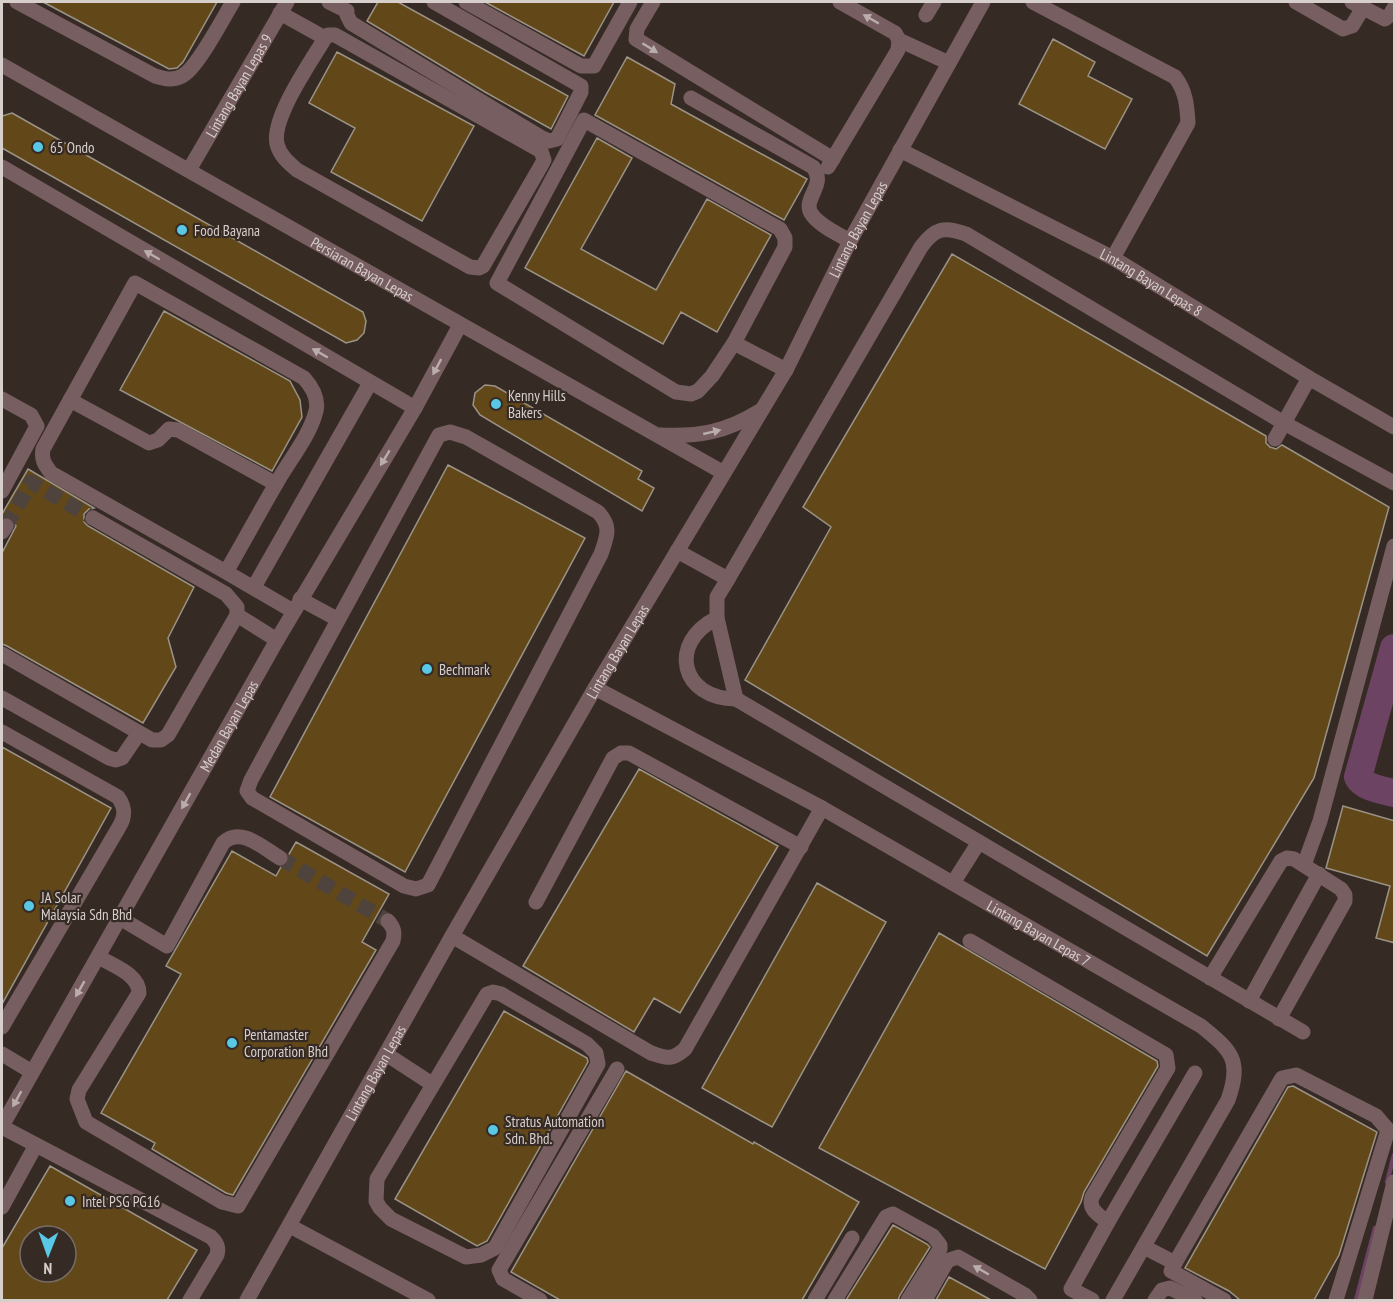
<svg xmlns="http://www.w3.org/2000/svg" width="1396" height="1302" font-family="'PT Sans Narrow',sans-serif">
<rect width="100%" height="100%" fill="#362a24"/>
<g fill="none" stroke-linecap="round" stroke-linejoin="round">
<path stroke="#6c4362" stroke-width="4.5" d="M 1387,1182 L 1394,1155
M 1356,1300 L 1375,1228"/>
<path stroke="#6c4362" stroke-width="28" d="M 1394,648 L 1358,777 C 1364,788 1383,790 1394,793"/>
</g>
<path fill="#624819" stroke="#9b9387" stroke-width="1.5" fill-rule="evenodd" d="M 43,2 L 217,2 L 183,62 L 177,68 L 169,69 Z
M 378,2 L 398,2 L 568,96 L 551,129 L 485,92 L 367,21 Z
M 485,2 L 614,2 L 584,56 Z
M 1053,39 L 1095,62 L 1088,76 L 1132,99 L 1105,149 L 1019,104 Z
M 337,52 L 474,126 L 422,221 L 331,172 L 355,128 L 309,103 Z
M 627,57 L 675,84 L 671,104 L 807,179 L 784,220 L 595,115 Z
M 12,113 L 363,312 L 366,321 L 364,333 L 357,340 L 346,343 L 2,148 L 2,116 Z
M 597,138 L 632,158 L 581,249 L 656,290 L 707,199 L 771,235 L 717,332 L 681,312 L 663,344 L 525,268 Z
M 952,254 L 1266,436 L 1266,443 L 1270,447 L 1276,449 L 1282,445 L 1389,507 L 1314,778 L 1207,956 L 745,680 L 831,527 L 803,507 Z
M 164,311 L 290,381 L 300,400 L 302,417 L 272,471 L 120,390 Z
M 485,385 L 495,386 L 642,471 L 638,479 L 654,488 L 642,511 L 480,415 L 473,405 L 475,393 Z
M 448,465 L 585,538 L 405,872 L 270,797 Z
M 28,469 L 94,508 L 89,509 L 84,514 L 84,522 L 88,526 L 194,587 L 168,638 L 176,667 L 143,723 L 7,646 L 2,644 L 2,553 L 16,526 L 12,518 L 7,516 L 2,517 L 2,514 Z
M 2,747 L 111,808 L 2,1004 Z
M 639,769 L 778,846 L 680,1013 L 654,998 L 634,1032 L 523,966 Z
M 1343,806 L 1395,821 L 1395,943 L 1376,938 L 1390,886 L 1326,868 Z
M 296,842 L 389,894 L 362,942 L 376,950 L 233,1195 L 226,1193 L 152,1149 L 155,1143 L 101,1113 L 181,974 L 166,966 L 232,851 L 276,876 L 281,867 L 288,863 L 289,854 Z
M 817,883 L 886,922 L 772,1127 L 702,1088 Z
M 939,933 L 1157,1061 L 1158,1066 L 1084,1192 L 1081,1202 L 1045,1269 L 819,1148 Z
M 504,1011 L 587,1058 L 588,1062 L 487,1241 L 477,1246 L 395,1199 Z
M 626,1071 L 753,1144 L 754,1142 L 859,1202 L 802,1300 L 560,1300 L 511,1272 Z
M 1293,1086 L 1377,1132 L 1339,1255 L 1314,1300 L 1240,1300 L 1229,1291 L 1185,1268 L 1288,1087 Z
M 50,1166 L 197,1250 L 167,1300 L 2,1300 L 2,1248 ZM 30,1236 L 66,1236 L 66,1272 L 30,1272 Z
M 893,1225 L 927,1244 L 930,1247 L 900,1295 L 898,1300 L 846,1300 Z
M 949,1277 L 991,1300 L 936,1300 Z"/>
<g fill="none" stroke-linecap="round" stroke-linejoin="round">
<path stroke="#4e433d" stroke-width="15" stroke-dasharray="15 8" stroke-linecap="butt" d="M 6,526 L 31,482 L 93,518
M 280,858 L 388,921"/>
<g stroke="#775e61" stroke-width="15">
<path d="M 17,2 L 155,76 C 165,79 173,81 182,76 C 197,69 223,18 233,2"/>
<path d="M 329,2 L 347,11 L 347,15 L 351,23 L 542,138 L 549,141 L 557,139 L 581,92 L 581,86 L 434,2"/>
<path d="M 466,2 L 581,66 L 594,66 L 630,2"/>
<path d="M 653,2 L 637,29 L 636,39 L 833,159"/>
<path d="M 840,2 L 895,33 L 899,40 L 949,63"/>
<path d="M 1033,2 L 1175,77 C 1186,91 1187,106 1188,123 L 1113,258"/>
<path d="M 1296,2 L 1343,29 L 1352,26 L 1363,8"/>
<path d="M 1352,2 L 1385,19 L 1390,15 L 1394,8"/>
<path d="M 280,13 L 325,38 C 311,62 271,118 277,144 C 280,156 289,163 297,170 L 470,267 L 479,268 L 483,266 L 542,164 L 544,160 L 541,151 L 335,35 L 328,35 L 325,38"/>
<path d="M 926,15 L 934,2"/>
<path id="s1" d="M 2,65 L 724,473"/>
<path d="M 691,98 L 813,167 C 828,186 799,200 813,216 C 822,227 838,234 850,241"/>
<path d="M 584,120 L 780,229 L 785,238 L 785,247 L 734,343 L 712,376 L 698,391 L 691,394 L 676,392 L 497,283 Z"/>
<path id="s2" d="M 900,150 L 1113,258 L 1309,378 L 1394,427"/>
<path d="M 2,167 L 415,408"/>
<path d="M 828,167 L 898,50 L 899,40"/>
<path id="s3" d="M 189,170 L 287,2"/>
<path d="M 734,343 L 786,370"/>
<path d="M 2,399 L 31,415 L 37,426 L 2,491"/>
<path d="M 70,400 L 149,443 L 158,440 L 169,429 L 178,430 L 276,484"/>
<path d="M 450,432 L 466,437 L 598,512 C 612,527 607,536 601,554 L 428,885 L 416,889 L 404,886 L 252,798 L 247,791 L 251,780 L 439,435 Z"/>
<path d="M 660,435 C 699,437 726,432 760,411"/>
<path d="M 1275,439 L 1309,378"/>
<path d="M 2,532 L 6,526"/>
<path d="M 677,551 L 728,579 L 717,597 L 717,618 L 736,699 L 979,842"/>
<path d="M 226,572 C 243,543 259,513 276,484 C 289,460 309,438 316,411 C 319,398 312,387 304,378 L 135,283 L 43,449 C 41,460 45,465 51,473 L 226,572 L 293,611"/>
<path d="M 728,579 L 921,247 C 935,228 944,226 966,234 L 1284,423 L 1394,483"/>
<path d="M 254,587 L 370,383"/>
<path d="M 300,599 L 337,619"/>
<path d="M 237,615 L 277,640"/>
<path d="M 717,618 C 667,643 681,699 736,699"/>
<path d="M 2,654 L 152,740 L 161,740 L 168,735 L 237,615 L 237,607 L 226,594 L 93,518"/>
<path id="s4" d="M 595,688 L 822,808 L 1201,1026 C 1232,1051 1242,1060 1228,1100 L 1113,1300"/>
<path d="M 2,698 L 109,758 L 116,760 L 122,758 L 139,733"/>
<path d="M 2,732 L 118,797 C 125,807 126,816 119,827 L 2,1027"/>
<path d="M 1304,865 L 1320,821 L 1394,546"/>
<path d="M 953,883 L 979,842 L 1303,1032"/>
<path d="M 536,902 L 613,758 L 621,753 L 629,753 L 801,847"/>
<path d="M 120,918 L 167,946 L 223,843 C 241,826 263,848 280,858"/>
<path d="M 452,936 L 651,1053 C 667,1058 671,1061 685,1049 L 822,808"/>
<path d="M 970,941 L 1166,1055 L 1168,1068 L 1092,1197 C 1088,1210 1099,1215 1108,1222 L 1071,1289 L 1092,1300"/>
<path d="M 99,957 C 113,966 139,974 139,993 L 79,1090 L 77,1099 L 86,1122 L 222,1202 L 238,1206 L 393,941 C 395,932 394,928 388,921"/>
<path d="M 1210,978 L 1281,861 L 1287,858 L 1294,859 L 1341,889 L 1345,895 L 1345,901 L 1279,1019"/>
<path d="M 493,992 L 501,994 L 587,1044 L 596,1053 L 598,1064 L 495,1248 L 481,1255 L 466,1257 L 391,1219 L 380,1208 L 376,1201 L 377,1179 L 487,994 Z"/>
<path d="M 1249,1001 L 1319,874"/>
<path d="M 2,1054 L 32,1072"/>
<path d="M 386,1054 L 432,1084"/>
<path id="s5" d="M 2,1126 L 277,640 L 415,408 L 460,325"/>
<path d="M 2,1127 L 211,1237 C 217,1243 219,1247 217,1255 L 190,1300"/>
<path d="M 2,1207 L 36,1145"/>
<path d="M 1108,1222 L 1195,1073"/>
<path d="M 290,1226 L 428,1300"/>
<path d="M 1144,1247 L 1175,1263 L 1282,1078 L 1296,1075 L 1376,1116 L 1388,1130 L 1336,1300"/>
<path d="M 1175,1263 L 1171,1271 L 1224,1300"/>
<path id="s6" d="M 247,1300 L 452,936 L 595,688 L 786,370 L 850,241 L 983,2"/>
<path d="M 540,1300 L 503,1279 L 499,1270 L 617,1069"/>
<path d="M 815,1300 L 852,1238"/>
<path d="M 835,1300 L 886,1217 L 893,1214 L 933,1236 L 940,1245 L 940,1249 L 908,1300"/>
<path d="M 925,1300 L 946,1263 L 949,1260 L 958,1257 L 1025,1295 L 1030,1300"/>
<path d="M 1155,1300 L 1162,1290 L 1170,1288 L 1195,1300"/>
<path d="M 1365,1300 L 1394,1182"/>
</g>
</g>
<defs><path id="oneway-solid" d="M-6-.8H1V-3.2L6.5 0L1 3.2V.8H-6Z" transform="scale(1.5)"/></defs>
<g fill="#baadac">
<use href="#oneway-solid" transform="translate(871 19) rotate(-150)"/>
<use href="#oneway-solid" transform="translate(650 48) rotate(32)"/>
<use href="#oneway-solid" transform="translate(152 255) rotate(-150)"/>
<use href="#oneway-solid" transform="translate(320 353) rotate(-150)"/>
<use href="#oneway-solid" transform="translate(437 367) rotate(118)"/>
<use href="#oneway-solid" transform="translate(712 432) rotate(-13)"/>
<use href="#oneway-solid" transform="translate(385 458) rotate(121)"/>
<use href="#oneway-solid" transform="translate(186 801) rotate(119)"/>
<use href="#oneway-solid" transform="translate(80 989) rotate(120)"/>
<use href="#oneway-solid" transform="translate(17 1099) rotate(119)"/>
<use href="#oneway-solid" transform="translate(981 1270) rotate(-150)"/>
</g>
<g fill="#59c8e4" stroke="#362a24" stroke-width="2">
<circle cx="38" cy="147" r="6"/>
<circle cx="182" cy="230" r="6"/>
<circle cx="496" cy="404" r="6"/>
<circle cx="427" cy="669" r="6"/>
<circle cx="29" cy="906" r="6"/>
<circle cx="232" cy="1043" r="6"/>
<circle cx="493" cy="1130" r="6"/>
<circle cx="70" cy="1201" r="6"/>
</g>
<g text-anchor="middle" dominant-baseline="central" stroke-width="4.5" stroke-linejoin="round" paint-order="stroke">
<g font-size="15" fill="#d7cfcc" stroke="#362a24">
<text stroke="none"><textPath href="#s3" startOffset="98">Lintang Bayan Lepas 9</textPath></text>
<text stroke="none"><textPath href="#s6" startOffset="1233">Lintang Bayan Lepas</textPath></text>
<text stroke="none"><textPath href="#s1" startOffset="414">Persiaran Bayan Lepas</textPath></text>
<text stroke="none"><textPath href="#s2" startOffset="284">Lintang Bayan Lepas 8</textPath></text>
<text stroke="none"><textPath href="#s6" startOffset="747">Lintang Bayan Lepas</textPath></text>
<text stroke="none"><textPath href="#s5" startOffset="460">Medan Bayan Lepas</textPath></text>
<text stroke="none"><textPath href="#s4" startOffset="507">Lintang Bayan Lepas 7</textPath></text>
<text stroke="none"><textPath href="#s6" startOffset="261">Lintang Bayan Lepas</textPath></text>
</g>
<g font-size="15" fill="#d7cfcc" stroke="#362a24" text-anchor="start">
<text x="50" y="147">65 Ondo</text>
<text x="194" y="230">Food Bayana</text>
<text x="508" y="395">Kenny Hills<tspan x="508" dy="17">Bakers</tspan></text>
<text x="439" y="669">Bechmark</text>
<text x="41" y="897">JA Solar<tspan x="41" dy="17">Malaysia Sdn Bhd</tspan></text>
<text x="244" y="1034">Pentamaster<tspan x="244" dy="17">Corporation Bhd</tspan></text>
<text x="505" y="1121">Stratus Automation<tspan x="505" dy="17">Sdn. Bhd.</tspan></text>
<text x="82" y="1201">Intel PSG PG16</text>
</g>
</g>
<rect width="1396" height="1302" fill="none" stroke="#d7cfcc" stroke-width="6"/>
<g transform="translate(48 1254) rotate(181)"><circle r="28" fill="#362a24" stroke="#766c67" stroke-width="1.5"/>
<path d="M0-4.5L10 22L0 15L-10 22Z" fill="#59c8e4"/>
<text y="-9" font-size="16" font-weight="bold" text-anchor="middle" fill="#d7cfcc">N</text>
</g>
</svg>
